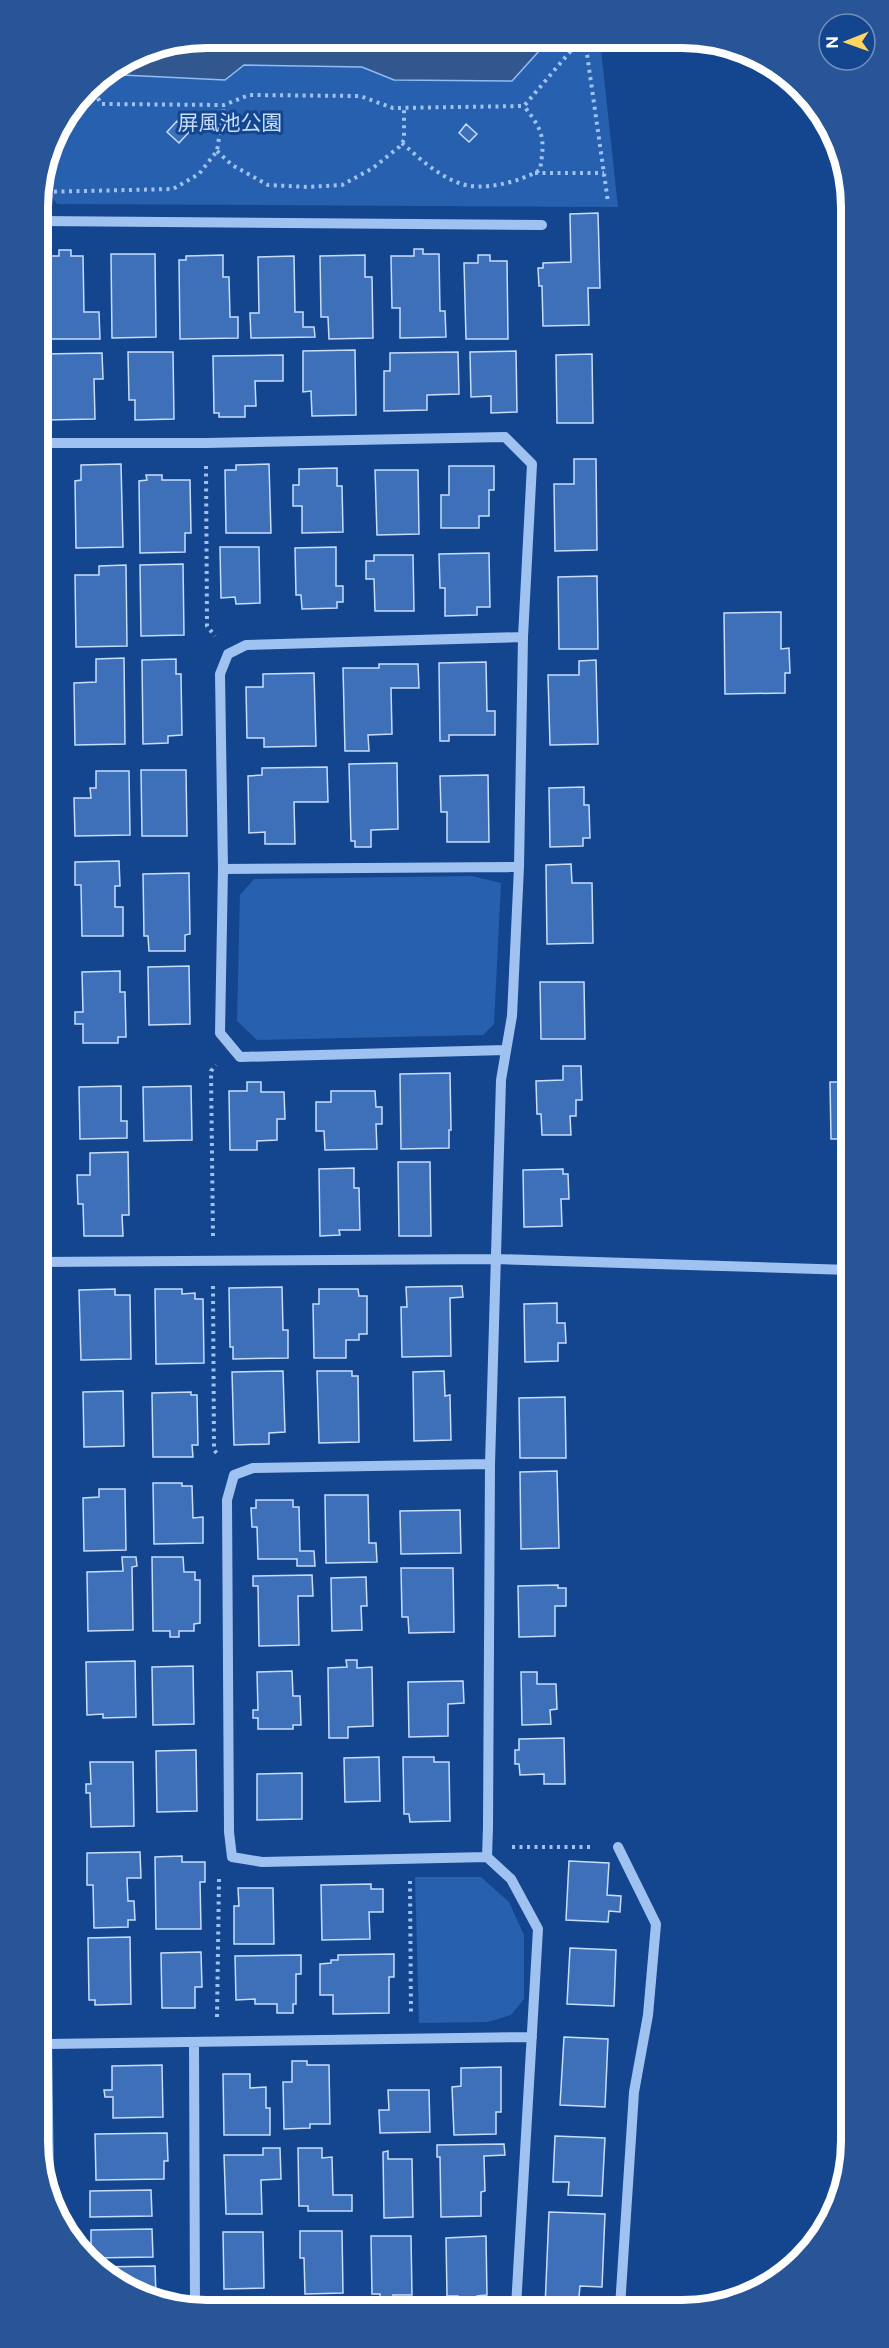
<svg xmlns="http://www.w3.org/2000/svg" width="889" height="2348" font-family="'Public Sans','Noto Sans JP',sans-serif">
<rect width="100%" height="100%" fill="#14468f"/>
<path fill="#2660ae" d="M 207,38 L 600,40 L 618,207 L 57,204 L 41,183 L 55,132 L 95,80 L 142,50 Z
M 472,876 L 501,883 L 494,1024 L 483,1035 L 257,1040 L 237,1021 L 240,895 L 254,879 Z
M 415,1877 L 481,1877 L 509,1902 L 524,1935 L 524,1999 L 511,2015 L 488,2022 L 419,2023 Z"/>
<path fill="#32578e" stroke="#91bcf4" stroke-width="1.5" d="M 207,38 L 549,40 L 512,81 L 394,80 L 362,67 L 244,65 L 225,80 L 122,75 L 117,66 L 142,50 Z"/>
<path fill="#3d70b8" stroke="#c6ddfc" stroke-width="1.5" d="M 177,121 L 189,132 L 179,143 L 167,132 Z
M 466,124 L 477,134 L 469,142 L 459,133 Z
M 598,213 L 600,288 L 588,288 L 589,325 L 543,326 L 542,286 L 539,286 L 538,268 L 543,268 L 543,263 L 571,262 L 570,214 Z
M 414,249 L 423,249 L 423,254 L 439,254 L 440,311 L 445,311 L 446,337 L 400,338 L 400,308 L 392,308 L 391,256 L 414,256 Z
M 59,250 L 71,250 L 71,256 L 83,256 L 84,312 L 99,312 L 100,339 L 48,339 L 47,303 L 43,303 L 42,261 L 48,261 L 48,256 L 59,256 Z
M 111,254 L 155,254 L 156,337 L 112,338 Z
M 223,255 L 223,277 L 229,277 L 230,317 L 238,317 L 238,338 L 180,339 L 179,260 L 186,260 L 186,256 Z
M 365,255 L 365,277 L 372,277 L 373,338 L 329,339 L 328,317 L 321,317 L 320,256 Z
M 478,255 L 490,255 L 490,261 L 507,261 L 508,339 L 466,339 L 464,263 L 478,263 Z
M 294,256 L 295,312 L 303,312 L 303,327 L 314,327 L 315,337 L 251,338 L 250,313 L 259,313 L 258,257 Z
M 355,350 L 356,415 L 312,416 L 311,391 L 303,392 L 303,351 Z
M 516,351 L 517,412 L 491,413 L 491,396 L 471,397 L 470,352 Z
M 128,352 L 173,352 L 174,419 L 135,420 L 135,400 L 129,400 Z
M 458,352 L 459,394 L 427,395 L 427,410 L 384,411 L 384,371 L 390,371 L 390,353 Z
M 102,353 L 103,379 L 94,379 L 95,419 L 45,420 L 43,354 Z
M 592,354 L 593,423 L 557,423 L 556,355 Z
M 283,355 L 283,381 L 255,381 L 256,406 L 245,406 L 245,417 L 219,417 L 219,413 L 214,413 L 213,356 Z
M 574,459 L 596,459 L 597,550 L 555,551 L 554,484 L 574,484 Z
M 121,464 L 123,547 L 76,548 L 75,481 L 81,480 L 81,465 Z
M 269,464 L 271,533 L 226,533 L 225,470 L 236,470 L 236,465 Z
M 449,466 L 494,466 L 494,490 L 489,490 L 489,516 L 479,516 L 479,528 L 441,528 L 441,495 L 449,495 Z
M 337,468 L 337,486 L 342,486 L 343,532 L 302,533 L 302,506 L 293,506 L 293,485 L 299,485 L 299,469 Z
M 375,470 L 418,470 L 419,534 L 377,535 Z
M 146,475 L 162,475 L 162,480 L 190,480 L 191,533 L 185,533 L 185,552 L 140,553 L 139,481 L 147,480 Z
M 220,547 L 259,547 L 260,603 L 236,604 L 235,597 L 221,598 Z
M 336,547 L 336,586 L 343,586 L 343,602 L 337,602 L 337,608 L 302,609 L 301,595 L 296,595 L 295,548 Z
M 489,553 L 490,607 L 477,607 L 477,615 L 445,616 L 445,588 L 440,588 L 439,554 Z
M 374,555 L 413,555 L 414,611 L 375,611 L 374,579 L 366,579 L 366,561 L 374,561 Z
M 183,564 L 184,635 L 141,636 L 140,565 Z
M 126,565 L 127,646 L 76,647 L 75,575 L 99,575 L 99,566 Z
M 597,576 L 598,649 L 559,649 L 558,577 Z
M 781,612 L 781,649 L 789,648 L 790,673 L 785,673 L 785,693 L 725,694 L 724,613 Z
M 124,658 L 125,744 L 75,745 L 74,683 L 96,682 L 96,659 Z
M 176,659 L 176,674 L 181,674 L 182,735 L 168,736 L 168,743 L 143,744 L 142,660 Z
M 596,660 L 598,744 L 550,745 L 548,675 L 579,675 L 579,661 Z
M 486,662 L 487,711 L 495,711 L 495,735 L 449,735 L 449,741 L 440,741 L 439,663 Z
M 379,664 L 418,664 L 419,688 L 391,688 L 392,734 L 368,735 L 369,751 L 345,751 L 343,668 L 379,668 Z
M 314,673 L 316,746 L 264,747 L 264,738 L 247,738 L 246,687 L 263,687 L 263,674 Z
M 397,763 L 398,829 L 371,830 L 371,847 L 355,847 L 355,841 L 351,841 L 349,764 Z
M 327,767 L 328,802 L 294,802 L 295,844 L 265,844 L 265,832 L 249,833 L 248,776 L 262,775 L 262,768 Z
M 141,770 L 186,770 L 187,836 L 142,836 Z
M 96,771 L 129,771 L 130,835 L 75,836 L 74,798 L 91,798 L 90,788 L 96,788 Z
M 488,775 L 489,842 L 447,842 L 447,812 L 441,812 L 440,776 Z
M 584,787 L 584,805 L 589,805 L 590,838 L 583,838 L 583,846 L 550,847 L 549,788 Z
M 119,861 L 120,886 L 115,886 L 115,907 L 123,907 L 123,936 L 82,936 L 81,885 L 75,885 L 75,862 Z
M 571,864 L 572,883 L 592,883 L 593,943 L 547,944 L 546,865 Z
M 189,873 L 190,934 L 185,935 L 185,951 L 149,951 L 148,936 L 144,936 L 143,874 Z
M 189,966 L 190,1024 L 149,1025 L 148,967 Z
M 120,971 L 120,992 L 125,992 L 126,1037 L 118,1037 L 118,1043 L 83,1043 L 83,1024 L 75,1024 L 75,1012 L 83,1012 L 82,972 Z
M 540,982 L 584,982 L 585,1039 L 541,1039 Z
M 563,1066 L 581,1066 L 582,1100 L 576,1100 L 576,1116 L 570,1116 L 571,1135 L 542,1135 L 541,1114 L 537,1114 L 536,1081 L 563,1080 Z
M 450,1073 L 451,1130 L 449,1130 L 449,1148 L 401,1149 L 400,1074 Z
M 247,1082 L 261,1082 L 261,1092 L 284,1092 L 285,1119 L 277,1119 L 277,1140 L 257,1141 L 257,1150 L 230,1150 L 229,1091 L 247,1091 Z
M 830,1082 L 850,1082 L 850,1139 L 831,1139 Z
M 121,1086 L 121,1121 L 127,1121 L 127,1138 L 80,1139 L 79,1087 Z
M 191,1086 L 192,1140 L 144,1141 L 143,1087 Z
M 331,1091 L 375,1091 L 376,1107 L 382,1107 L 382,1124 L 376,1124 L 377,1149 L 325,1150 L 324,1131 L 316,1131 L 316,1102 L 331,1102 Z
M 128,1152 L 129,1215 L 122,1215 L 123,1236 L 84,1236 L 83,1204 L 78,1204 L 77,1175 L 90,1175 L 90,1153 Z
M 398,1162 L 430,1162 L 431,1236 L 399,1236 Z
M 354,1168 L 354,1188 L 359,1188 L 360,1230 L 339,1230 L 340,1235 L 320,1236 L 319,1169 Z
M 563,1169 L 563,1174 L 568,1174 L 569,1199 L 561,1199 L 562,1226 L 524,1227 L 523,1170 Z
M 462,1286 L 463,1297 L 450,1298 L 451,1356 L 402,1357 L 401,1307 L 407,1307 L 406,1287 Z
M 282,1287 L 283,1330 L 288,1330 L 288,1358 L 233,1359 L 233,1347 L 230,1347 L 229,1288 Z
M 115,1289 L 115,1295 L 130,1295 L 131,1359 L 81,1360 L 79,1290 Z
M 155,1289 L 182,1289 L 182,1294 L 195,1293 L 195,1299 L 203,1299 L 204,1363 L 156,1364 Z
M 319,1289 L 358,1289 L 359,1296 L 367,1296 L 367,1334 L 359,1334 L 359,1340 L 346,1340 L 346,1358 L 314,1358 L 313,1304 L 319,1304 Z
M 557,1303 L 557,1323 L 565,1323 L 566,1343 L 558,1343 L 558,1361 L 525,1362 L 524,1304 Z
M 283,1371 L 285,1432 L 269,1433 L 269,1444 L 234,1445 L 232,1372 Z
M 317,1371 L 352,1371 L 352,1376 L 358,1376 L 359,1442 L 319,1443 Z
M 444,1371 L 445,1396 L 450,1395 L 451,1440 L 414,1441 L 413,1372 Z
M 123,1391 L 124,1446 L 84,1447 L 83,1392 Z
M 191,1392 L 191,1395 L 197,1395 L 198,1445 L 192,1445 L 193,1457 L 153,1457 L 152,1393 Z
M 565,1397 L 566,1458 L 520,1458 L 519,1398 Z
M 557,1471 L 559,1548 L 521,1549 L 520,1472 Z
M 153,1483 L 182,1483 L 182,1486 L 192,1486 L 193,1518 L 203,1517 L 203,1543 L 154,1544 Z
M 99,1489 L 125,1489 L 126,1550 L 84,1551 L 83,1498 L 99,1497 Z
M 325,1495 L 368,1495 L 369,1543 L 376,1543 L 377,1562 L 326,1563 Z
M 256,1500 L 293,1500 L 293,1507 L 299,1507 L 300,1551 L 314,1551 L 315,1566 L 297,1566 L 297,1559 L 258,1559 L 257,1527 L 252,1527 L 251,1508 L 256,1508 Z
M 460,1510 L 461,1553 L 401,1554 L 400,1511 Z
M 122,1557 L 136,1557 L 137,1566 L 132,1567 L 133,1630 L 88,1631 L 87,1572 L 123,1571 Z
M 152,1557 L 183,1557 L 184,1572 L 195,1572 L 195,1580 L 200,1580 L 200,1623 L 194,1624 L 194,1631 L 179,1631 L 179,1637 L 170,1637 L 170,1631 L 153,1631 Z
M 401,1568 L 453,1568 L 454,1632 L 409,1633 L 408,1617 L 402,1617 Z
M 312,1575 L 313,1596 L 298,1596 L 299,1645 L 259,1646 L 258,1586 L 253,1586 L 253,1576 Z
M 366,1577 L 367,1606 L 361,1606 L 362,1630 L 332,1631 L 331,1578 Z
M 558,1585 L 558,1588 L 566,1588 L 566,1606 L 555,1606 L 555,1636 L 519,1637 L 518,1586 Z
M 346,1660 L 357,1660 L 357,1668 L 372,1667 L 373,1726 L 348,1727 L 348,1738 L 329,1738 L 328,1668 L 347,1667 Z
M 135,1661 L 136,1717 L 103,1718 L 103,1714 L 87,1715 L 86,1662 Z
M 193,1666 L 194,1724 L 153,1725 L 152,1667 Z
M 292,1671 L 293,1696 L 300,1696 L 301,1725 L 293,1725 L 293,1729 L 258,1729 L 258,1718 L 253,1718 L 253,1710 L 258,1710 L 257,1672 Z
M 521,1672 L 537,1672 L 537,1684 L 556,1684 L 557,1709 L 550,1710 L 551,1724 L 522,1725 Z
M 463,1681 L 464,1703 L 448,1704 L 448,1736 L 409,1737 L 408,1682 Z
M 564,1738 L 565,1784 L 544,1784 L 544,1774 L 520,1775 L 519,1764 L 515,1764 L 515,1750 L 519,1750 L 519,1739 Z
M 196,1750 L 197,1811 L 157,1812 L 156,1751 Z
M 379,1757 L 380,1801 L 345,1802 L 344,1758 Z
M 403,1757 L 434,1757 L 434,1762 L 449,1762 L 450,1821 L 410,1822 L 409,1814 L 404,1814 Z
M 90,1762 L 133,1762 L 134,1826 L 91,1827 L 90,1793 L 86,1793 L 86,1784 L 91,1784 Z
M 302,1773 L 302,1819 L 257,1820 L 257,1774 Z
M 140,1852 L 141,1878 L 127,1878 L 128,1901 L 134,1901 L 135,1920 L 128,1920 L 128,1927 L 94,1928 L 93,1885 L 87,1885 L 87,1853 Z
M 182,1856 L 182,1862 L 205,1862 L 205,1882 L 200,1882 L 201,1929 L 156,1929 L 155,1857 Z
M 569,1861 L 609,1863 L 607,1895 L 621,1896 L 620,1912 L 609,1911 L 608,1922 L 566,1920 Z
M 371,1884 L 371,1889 L 383,1889 L 383,1912 L 369,1912 L 370,1939 L 322,1940 L 321,1885 Z
M 238,1888 L 273,1888 L 274,1944 L 234,1944 L 234,1906 L 239,1906 Z
M 130,1937 L 131,2004 L 95,2005 L 95,2000 L 89,2000 L 88,1938 Z
M 570,1948 L 616,1950 L 614,2006 L 567,2004 Z
M 201,1952 L 202,1987 L 195,1987 L 195,2008 L 162,2008 L 161,1953 Z
M 394,1954 L 394,1977 L 389,1977 L 389,2013 L 333,2014 L 333,1995 L 320,1995 L 320,1964 L 331,1963 L 331,1960 L 338,1960 L 338,1955 Z
M 301,1955 L 301,1974 L 296,1974 L 296,2004 L 293,2004 L 293,2013 L 277,2013 L 277,2004 L 255,2004 L 255,1999 L 236,2000 L 235,1956 Z
M 564,2037 L 608,2039 L 605,2107 L 560,2105 Z
M 292,2061 L 307,2061 L 307,2065 L 329,2065 L 330,2124 L 310,2124 L 310,2128 L 284,2129 L 283,2082 L 292,2082 Z
M 162,2065 L 163,2117 L 113,2118 L 113,2097 L 105,2097 L 104,2090 L 112,2090 L 112,2066 Z
M 501,2067 L 501,2112 L 496,2112 L 496,2134 L 454,2135 L 452,2087 L 461,2086 L 461,2068 Z
M 223,2074 L 250,2074 L 250,2088 L 266,2087 L 266,2108 L 270,2108 L 270,2135 L 224,2135 Z
M 388,2090 L 429,2090 L 430,2132 L 380,2133 L 379,2110 L 389,2110 Z
M 167,2133 L 168,2161 L 164,2161 L 164,2179 L 96,2180 L 95,2134 Z
M 555,2136 L 605,2138 L 602,2196 L 568,2195 L 569,2182 L 553,2182 Z
M 504,2144 L 505,2155 L 484,2156 L 485,2191 L 481,2192 L 481,2216 L 441,2217 L 440,2157 L 437,2157 L 437,2145 Z
M 263,2148 L 280,2148 L 281,2179 L 261,2180 L 262,2214 L 226,2214 L 224,2155 L 263,2155 Z
M 298,2148 L 322,2148 L 322,2158 L 332,2157 L 333,2195 L 352,2195 L 352,2211 L 308,2211 L 308,2206 L 299,2206 Z
M 388,2151 L 388,2159 L 412,2159 L 413,2217 L 384,2218 L 383,2152 Z
M 151,2190 L 152,2216 L 90,2217 L 90,2191 Z
M 549,2212 L 605,2214 L 602,2287 L 580,2286 L 578,2307 L 545,2307 Z
M 152,2229 L 153,2257 L 91,2258 L 91,2230 Z
M 300,2231 L 342,2231 L 343,2293 L 305,2294 L 304,2258 L 300,2258 Z
M 223,2232 L 263,2232 L 264,2288 L 224,2289 Z
M 371,2236 L 411,2236 L 412,2295 L 393,2295 L 393,2300 L 380,2300 L 380,2294 L 372,2294 Z
M 486,2236 L 487,2295 L 477,2296 L 477,2301 L 459,2301 L 458,2296 L 447,2296 L 446,2238 Z
M 155,2266 L 156,2298 L 100,2268 L 100,2267 Z"/>
<g fill="none" stroke-linecap="round" stroke-linejoin="round">
<path stroke="#9fc2f1" stroke-width="4" stroke-dasharray="3 4.5" stroke-linecap="butt" d="M 585,40 L 608,202
M 91,85 L 101,104 L 224,105 L 249,95 L 360,96 L 393,108 L 524,106 L 580,40
M 54,136 L 58,128
M 402,143 C 419,158 437,175 459,183 C 482,192 519,182 540,170 C 545,138 544,132 524,106
M 217,151 L 232,165 L 268,185 L 307,187 L 342,185 L 373,168 L 399,147 L 404,140 L 404,107
M 535,173 L 604,173
M 39,192 L 173,189 L 199,174 L 217,151 L 224,105
M 206,466 L 207,626 L 215,636
M 213,1236 L 211,1071 L 216,1065
M 213,1286 L 214,1450 L 219,1456
M 512,1847 L 594,1847
M 410,1881 L 411,2015
M 217,2017 L 219,1878"/>
<path stroke="#9fc2f1" stroke-width="10" d="M 38,221 L 542,225
M 38,443 L 206,443 L 505,437 L 532,464 L 523,637 L 519,867 L 512,1016 L 501,1080 L 490,1464 L 488,1827 L 487,1857
M 223,869 L 519,867
M 505,1050 L 240,1057 L 220,1033 L 223,869 L 220,674 L 228,654 L 246,645 L 523,637
M 39,1234 L 40,1262
M 490,1464 L 253,1468 L 234,1475 L 227,1500 L 229,1832 L 232,1857 L 262,1862 L 487,1857 L 511,1879 L 538,1929 L 516,2307
M 618,1847 L 656,1924 L 648,2015 L 634,2092 L 620,2307
M 194,2042 L 195,2307
M 48,2044 L 532,2037
M 49,2191 L 44,1811 L 40,1262 L 496,1259 L 850,1270"/>
</g>
<g text-anchor="middle" dominant-baseline="central" stroke-width="6" stroke-linejoin="round" paint-order="stroke">
<g font-size="21" fill="#c6ddfc" stroke="#14468f">
<text x="230" y="122">屏風池公園</text>
</g>
</g>
<path d="M0 0H889V2348H0ZM207 48H682A159 159 0 0 1 841 207V2141A159 159 0 0 1 682 2300H207A159 159 0 0 1 48 2141V207A159 159 0 0 1 207 48Z" fill="#275598" fill-rule="evenodd"/>
<path fill="none" stroke="#fff" stroke-width="8" d="M207 48H682A159 159 0 0 1 841 207V2141A159 159 0 0 1 682 2300H207A159 159 0 0 1 48 2141V207A159 159 0 0 1 207 48Z"/>
<g transform="translate(847 42) rotate(269)"><circle r="28" fill="#14468f" stroke="#7290bc" stroke-width="1.5"/>
<path d="M0-4.5L10 22L0 15L-10 22Z" fill="#ffd55f"/>
<text y="-9" font-size="16" font-weight="bold" text-anchor="middle" fill="#ffffff">N</text>
</g>
</svg>
